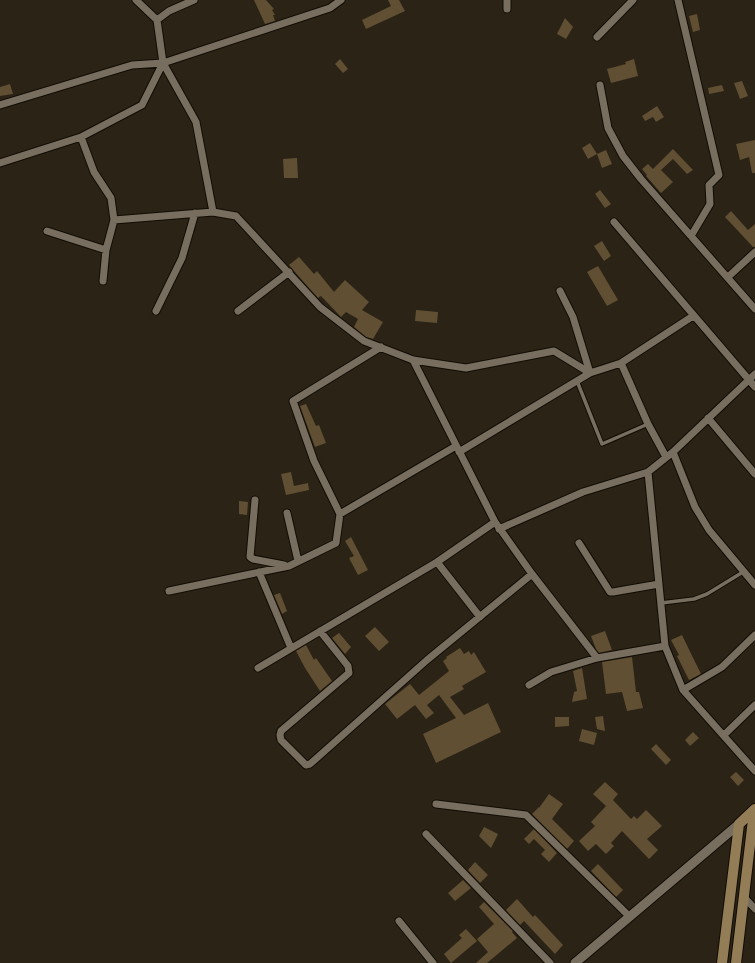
<svg xmlns="http://www.w3.org/2000/svg" width="755" height="963" font-family="'Roboto Serif',serif">
<rect width="100%" height="100%" fill="#2a2316"/>
<path fill="#604f32" d="M 254,0 L 266,0 L 274,9 L 272,10 L 275,15 L 273,15 L 275,21 L 265,24 Z
M 388,0 L 399,0 L 405,11 L 366,29 L 362,20 L 391,6 Z
M 697,14 L 700,30 L 693,32 L 689,16 Z
M 565,18 L 573,27 L 566,39 L 557,34 Z
M 340,59 L 348,69 L 343,73 L 335,64 Z
M 634,59 L 638,76 L 611,83 L 607,69 L 626,64 L 625,62 Z
M 742,81 L 748,96 L 740,99 L 734,83 Z
M 10,84 L 13,94 L 0,96 L 0,87 Z
M 722,85 L 724,91 L 709,94 L 708,88 Z
M 657,106 L 664,117 L 656,122 L 653,117 L 645,121 L 642,116 Z
M 755,140 L 755,173 L 752,173 L 749,157 L 740,160 L 736,144 Z
M 590,143 L 597,154 L 588,159 L 582,148 Z
M 673,149 L 693,170 L 687,174 L 673,159 L 661,170 L 673,182 L 661,193 L 646,176 L 647,175 L 642,169 L 648,164 L 653,169 Z
M 606,150 L 612,164 L 602,168 L 597,154 Z
M 297,158 L 298,178 L 284,178 L 283,159 Z
M 600,190 L 611,204 L 605,208 L 595,194 Z
M 731,211 L 748,230 L 755,224 L 755,247 L 753,247 L 725,217 Z
M 602,241 L 611,256 L 604,261 L 594,246 Z
M 299,257 L 314,274 L 317,271 L 334,292 L 345,280 L 369,302 L 362,310 L 383,322 L 373,339 L 366,337 L 354,327 L 358,319 L 346,312 L 341,317 L 321,296 L 318,298 L 301,279 L 289,265 Z
M 598,266 L 618,300 L 607,306 L 587,272 Z
M 416,310 L 438,312 L 437,323 L 415,321 Z
M 306,404 L 316,426 L 319,425 L 326,443 L 315,447 L 300,406 Z
M 291,472 L 294,486 L 308,483 L 309,490 L 286,495 L 281,474 Z
M 239,501 L 248,502 L 247,515 L 239,514 Z
M 351,537 L 368,570 L 358,575 L 349,558 L 354,556 L 345,541 Z
M 280,593 L 287,611 L 282,614 L 274,595 Z
M 375,627 L 389,642 L 379,651 L 365,636 Z
M 605,631 L 612,650 L 599,653 L 596,649 L 591,636 Z
M 339,633 L 351,647 L 345,654 L 332,638 Z
M 682,635 L 701,674 L 689,680 L 677,656 L 679,655 L 671,640 Z
M 306,645 L 314,660 L 316,658 L 332,681 L 320,691 L 305,668 L 296,651 Z
M 460,648 L 464,654 L 469,651 L 471,655 L 474,652 L 486,672 L 462,686 L 464,689 L 450,697 L 464,715 L 488,703 L 501,732 L 436,763 L 423,734 L 456,718 L 439,695 L 427,705 L 434,713 L 426,719 L 415,705 L 397,719 L 385,704 L 410,684 L 419,695 L 449,671 L 443,661 L 447,658 L 446,657 Z
M 632,657 L 636,692 L 639,692 L 643,708 L 627,711 L 622,692 L 606,694 L 602,662 Z
M 582,668 L 587,699 L 572,702 L 574,692 L 577,691 L 573,671 Z
M 603,716 L 605,731 L 597,729 L 595,717 Z
M 555,717 L 569,717 L 569,726 L 555,727 Z
M 582,729 L 597,733 L 594,745 L 579,741 Z
M 693,732 L 699,738 L 690,746 L 685,740 Z
M 656,744 L 671,760 L 666,765 L 651,749 Z
M 736,772 L 744,780 L 738,786 L 730,777 Z
M 605,782 L 618,794 L 613,800 L 631,819 L 634,816 L 637,819 L 646,810 L 662,826 L 647,839 L 658,850 L 649,859 L 622,831 L 611,843 L 614,846 L 606,854 L 596,844 L 588,851 L 579,841 L 595,826 L 591,822 L 606,806 L 593,794 Z
M 549,794 L 563,804 L 552,819 L 574,841 L 567,849 L 532,814 L 539,807 L 539,808 Z
M 484,827 L 498,834 L 491,848 L 479,836 Z
M 534,829 L 557,853 L 549,862 L 541,854 L 545,850 L 534,839 L 529,844 L 524,839 Z
M 475,862 L 488,875 L 480,883 L 468,870 Z
M 598,864 L 623,890 L 616,897 L 591,871 Z
M 463,880 L 471,888 L 455,901 L 448,893 Z
M 517,899 L 533,917 L 535,915 L 563,945 L 555,954 L 524,921 L 520,925 L 506,910 Z
M 484,902 L 513,931 L 512,932 L 517,938 L 487,963 L 476,963 L 488,952 L 477,939 L 494,924 L 479,907 Z
M 466,929 L 477,941 L 451,963 L 444,954 L 462,938 L 459,935 Z"/>
<g fill="none" stroke-linecap="round" stroke-linejoin="round">
<defs>
<path id="service" d="M 577,381 L 602,444 L 648,424
M 661,603 L 694,599 L 707,594 L 743,572"/>
<path id="minor" d="M 136,0 L 157,20
M 678,0 L 719,175 L 709,185 L 710,204 L 691,236
M 507,9 L 507,0
M 597,37 L 633,0
M 163,63 L 196,122 L 213,212
M 600,85 L 608,128 L 623,156 L 641,179 L 755,309
M 0,105 L 132,65 L 163,63 L 330,8 L 341,0
M 81,137 L 94,172 L 111,198 L 114,220 L 106,250 L 103,281
M 0,163 L 81,137 L 142,105 L 163,63 L 157,20 L 169,11 L 194,0
M 114,220 L 213,212 L 236,216 L 320,307 L 364,341 L 413,360 L 466,368 L 554,351 L 590,373 L 621,363 L 693,316
M 614,222 L 755,387
M 47,231 L 106,250
M 728,277 L 755,252
M 156,311 L 182,258 L 195,213
M 238,311 L 289,272
M 413,360 L 495,522 L 532,574 L 597,658
M 621,363 L 648,424 L 666,457
M 708,418 L 755,474
M 459,452 L 590,373 L 573,317 L 560,291
M 673,452 L 695,507 L 709,530 L 755,585
M 648,472 L 665,646 L 683,690 L 755,771
M 255,500 L 250,557 L 253,559 L 284,565
M 287,513 L 298,561
M 340,514 L 314,461 L 293,401 L 381,347
M 499,529 L 583,492 L 648,472 L 673,452 L 755,374
M 579,543 L 610,592 L 613,592 L 659,584
M 437,562 L 480,617
M 259,572 L 291,648
M 169,591 L 289,566 L 336,543 L 340,514 L 456,446
M 320,631 L 348,666 L 349,673 L 281,731 L 280,735 L 281,740 L 306,765 L 310,764 L 427,660 L 532,574
M 258,668 L 437,562 L 495,522
M 529,685 L 551,672 L 597,658 L 665,646
M 683,690 L 722,667 L 755,635
M 724,735 L 755,705
M 436,804 L 526,815 L 630,917
M 426,834 L 550,963
M 744,897 L 755,909
M 399,921 L 433,963"/>
<path id="tertiary" d="M 575,963 L 739,824"/>
<path id="secondary" d="M 722,963 L 739,824 L 755,809
M 736,963 L 754,811"/>
</defs>
<use href="#service" stroke="#120c03" stroke-width="5.5"/>
<use href="#minor" stroke="#120c03" stroke-width="9"/>
<use href="#tertiary" stroke="#120c03" stroke-width="11"/>
<use href="#secondary" stroke="#120c03" stroke-width="12"/>
<use href="#service" stroke="#776e60" stroke-width="3.5"/>
<use href="#minor" stroke="#776e60" stroke-width="7"/>
<use href="#tertiary" stroke="#776e60" stroke-width="9"/>
<use href="#secondary" stroke="#937d57" stroke-width="10"/>
</g>
</svg>
